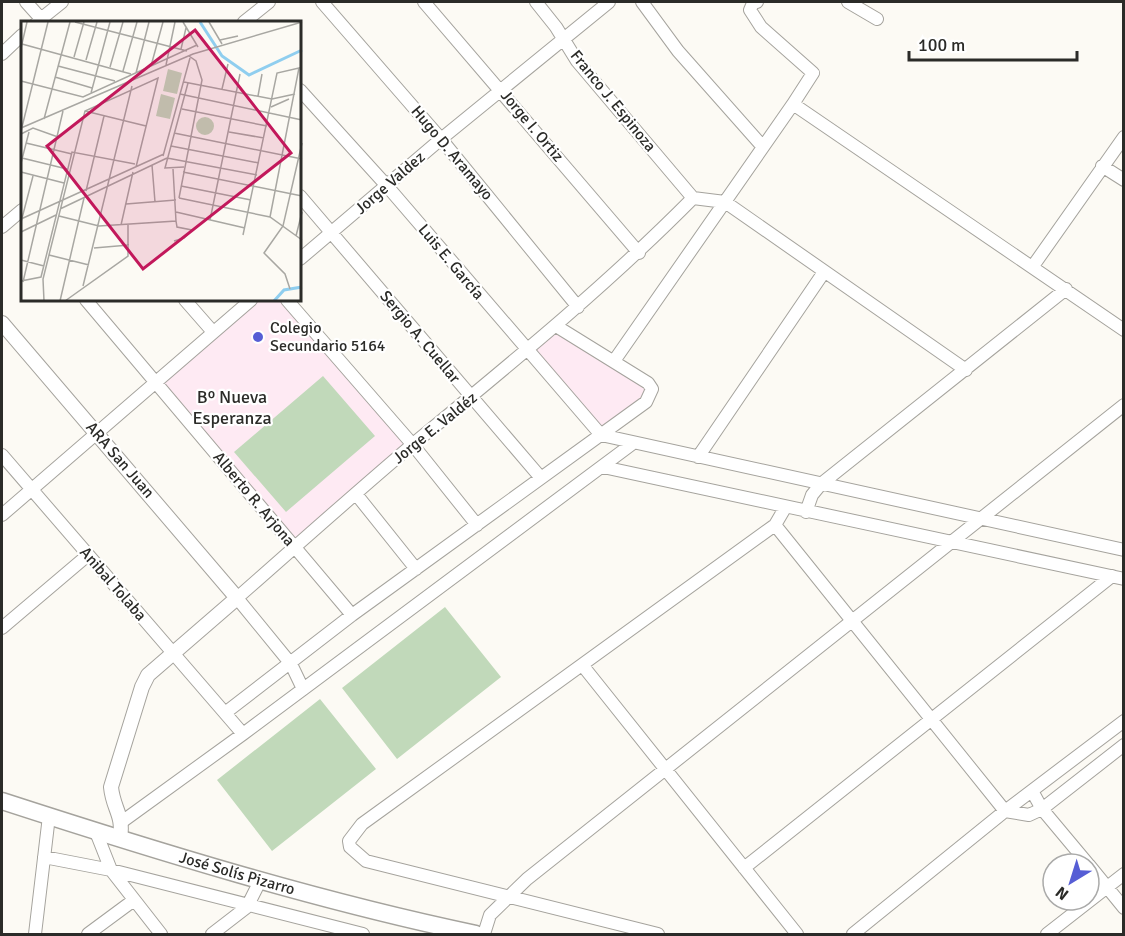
<svg xmlns="http://www.w3.org/2000/svg" width="1125" height="936" font-family="Signika,sans-serif">
<rect width="100%" height="100%" fill="#fcfaf4"/>
<path fill="#feeaf3" d="M 253,300 L 285,300 L 411,445 L 295,546 L 158,382 Z
M 556,327 L 647,384 L 651,395 L 601,434 L 528,352 Z"/>
<path fill="#c1d9ba" d="M 323,376 L 375,436 L 286,512 L 234,452 Z
M 445,607 L 501,677 L 397,759 L 342,688 Z
M 320,699 L 376,769 L 272,851 L 217,780 Z"/>
<g fill="none" stroke-linecap="round" stroke-linejoin="round">
<defs>
<path id="minor" d="M 26,2 L 44,22
M 322,2 L 441,139 L 578,307
M 424,2 L 639,253
M 536,2 L 556,27 L 577,61 L 693,198
M 642,2 L 678,51 L 763,147
M 757,2 L 753,3 L 750,10 L 761,27 L 813,73 L 793,104
M 848,2 L 877,19
M 37,22 L 62,2
M 244,22 L 269,2
M 2,54 L 22,35
M 300,90 L 387,186 L 601,435 L 1124,550
M 1102,166 L 1124,180
M 300,196 L 541,478
M 693,198 L 725,202 L 966,370
M 2,227 L 22,210
M 300,259 L 441,139 L 609,2
M 1033,266 L 1124,137
M 86,300 L 352,615
M 185,300 L 213,332
M 287,300 L 413,445 L 477,525
M 614,361 L 793,104 L 1124,330
M 2,455 L 243,734
M 698,457 L 824,272
M 603,467 L 1124,579
M 356,494 L 416,569
M 806,512 L 812,495 L 821,484 L 1066,289
M 2,515 L 251,300
M 775,525 L 1005,811 L 1029,815 L 1042,809 L 1124,745
M 2,628 L 88,555
M 583,666 L 797,934
M 303,689 L 291,664 L 237,598 C 295,547 353,495 412,445 C 509,365 605,287 693,198
M 225,713 L 352,615 L 646,402 L 652,389 L 648,383 L 556,326
M 1032,791 L 1042,809 L 1088,864
M 123,821 L 243,734 L 632,444
M 96,832 L 111,870 L 161,934
M 44,857 L 111,870 L 363,934
M 1089,865 L 1124,908
M 744,868 L 1112,576
M 35,934 L 49,816
M 88,934 L 134,900
M 212,934 L 247,907 L 261,879
M 484,934 L 490,915 L 527,879 L 1124,405
M 658,934 L 366,861 L 350,847 L 349,841 L 362,824 L 775,525 L 785,508
M 853,934 L 1005,811 L 1124,721
M 1047,934 L 1124,874"/>
<path id="tertiary" d="M 2,323 L 237,598 L 148,675 L 142,687 L 111,787 C 113,809 124,815 120,838"/>
<g id="secondary">
<path id="s1" d="M 2,801 C 156,851 318,901 476,934"/>
</g>
</defs>
<use href="#minor" stroke="#a5a39d" stroke-width="14"/>
<use href="#tertiary" stroke="#a5a39d" stroke-width="16"/>
<use href="#secondary" stroke="#a5a39d" stroke-width="19"/>
<use href="#minor" stroke="#fff" stroke-width="12"/>
<use href="#tertiary" stroke="#fff" stroke-width="14"/>
<use href="#secondary" stroke="#fff" stroke-width="16"/>
</g>
<circle fill="#565ed5" stroke="#fff" stroke-width="2" cx="258" cy="337" r="6"/>
<g text-anchor="middle" dominant-baseline="central" stroke-width="4.5" stroke-linejoin="round" paint-order="stroke">
<g font-size="16" fill="#2b2b28" stroke="#fff">
<text transform="translate(613 101) rotate(51)">Franco J. Espinoza</text>
<text transform="translate(532 126) rotate(50)">Jorge I. Ortiz</text>
<text transform="translate(452 153) rotate(50)">Hugo D. Aramayo</text>
<text transform="translate(390 183) rotate(-41)">Jorge Valdez</text>
<text transform="translate(451 262) rotate(50)">Luis E. García</text>
<text transform="translate(420 337) rotate(50)">Sergio A. Cuellar</text>
<text transform="translate(435 428) rotate(-39)">Jorge E. Valdéz</text>
<text transform="translate(120 460) rotate(49)">ARA San Juan</text>
<text transform="translate(254 499) rotate(50)">Alberto R. Arjona</text>
<text transform="translate(113 584) rotate(49)">Anibal Tolaba</text>
<text stroke="none"><textPath href="#s1" startOffset="246">José Solís Pizarro</textPath></text>
</g>
<g font-size="16" fill="#2b2b28" stroke="#fff" text-anchor="start">
<text x="270" y="328">Colegio<tspan x="270" dy="18">Secundario 5164</tspan></text>
</g>
<g font-size="18" fill="#2b2b28" stroke="#fff">
<text x="232" y="397">Bº Nueva<tspan x="232" dy="21">Esperanza</tspan></text>
</g>
</g>
<g transform="translate(21 21)">
<rect width="280" height="280" fill="#fcfaf4"/>
<path d="M 147,48 L 161,52 L 156,73 L 142,70 ZM 140,73 L 154,77 L 149,98 L 135,95 ZM175 105a9 9 0 1 1 18 0a9 9 0 1 1-18 0Z" fill="#c1d9ba"/>
<path fill="none" stroke="#8fceef" stroke-width="3" d="M 179,1 L 201,35 L 228,54 L 281,29M 253,280 L 263,269 L 281,266"/>
<path fill="none" stroke="#a8a7a2" stroke-width="1.5" d="M 54,1 L 166,30M 162,1 L 177,26M 188,1 L 201,23M 199,19 L 217,15M 1,23 L 110,53M 0,27 L 6,1M 160,28 L 165,7M 53,36 L 63,1M 65,39 L 76,1M 145,44 L 154,1M 37,45 L 94,60M 130,45 L 142,1M 89,46 L 102,1M 102,50 L 116,1M 115,52 L 128,1M 34,56 L 71,67M 0,60 L 62,76 L 176,24M 163,61 L 251,78 L 274,73M 201,68 L 207,43M 70,72 L 89,1M 159,73 L 281,99M 237,75 L 241,53M 250,86 L 268,78M 161,88 L 246,105M 64,90 L 125,105M 23,98 L 49,1M 0,107 L 172,33 L 281,1M 0,110 L 27,1M 208,111 L 243,117M 153,112 L 281,138M 0,113 L 12,107 L 37,116M 5,122 L 51,133M 150,125 L 238,142M 142,135 L 169,37M 1,137 L 46,148M 146,137 L 236,154M 0,142 L 8,111M 131,144 L 134,181M 163,146 L 144,147 L 167,62M 0,151 L 43,162M 162,151 L 281,175M 160,165 L 230,179M 65,170 L 83,95M 158,177 L 181,59 L 175,40 L 168,35M 158,177 L 249,196 L 281,219M 105,183 L 155,179M 39,188 L 146,137M 155,191 L 224,207M 38,195 L 78,205 L 155,200 L 152,148M 0,198 L 143,133M 189,199 L 219,53M 0,201 L 12,155M 100,204 L 112,151M 0,211 L 35,194M 222,214 L 256,52 L 278,47 L 249,196M 275,215 L 281,191M 153,220 L 163,217 L 171,209 L 156,206 L 155,200M 73,227 L 108,224M 28,234 L 68,244M 0,239 L 23,245M 0,260 L 20,256 L 51,131 L 114,143M 2,261 L 42,90M 62,265 L 111,65M 269,268 L 264,253 L 243,232 L 262,205 L 281,122M 23,280 L 22,258 L 64,90 L 137,57 L 115,146M 39,280 L 63,177M 44,280 L 107,235 L 107,203"/>
<path fill="#c2185b" fill-opacity="0.15" stroke="#c2185b" stroke-width="3" d="M 174,9 L 270,132 L 122,248 L 26,125 Z"/>
<rect width="280" height="280" fill="none" stroke="#2b2b28" stroke-width="3"/>
</g>
<rect width="1125" height="936" fill="none" stroke="#2b2b28" stroke-width="6"/>
<g transform="translate(1071 882) rotate(218)"><circle r="28" fill="#ffffff" stroke="#aaaaa9" stroke-width="1.5"/>
<path d="M0-4.5L10 22L0 15L-10 22Z" fill="#565ed5"/>
<text y="-9" font-size="16" font-weight="bold" text-anchor="middle" fill="#2b2b28">N</text>
</g>
<path d="M909 51v9h168v-9" fill="none" stroke="#2b2b28" stroke-width="3"/>
<text x="918" y="51" font-size="18" fill="#2b2b28" stroke="#ffffff" stroke-width="4.5" paint-order="stroke">100 m</text>
</svg>
